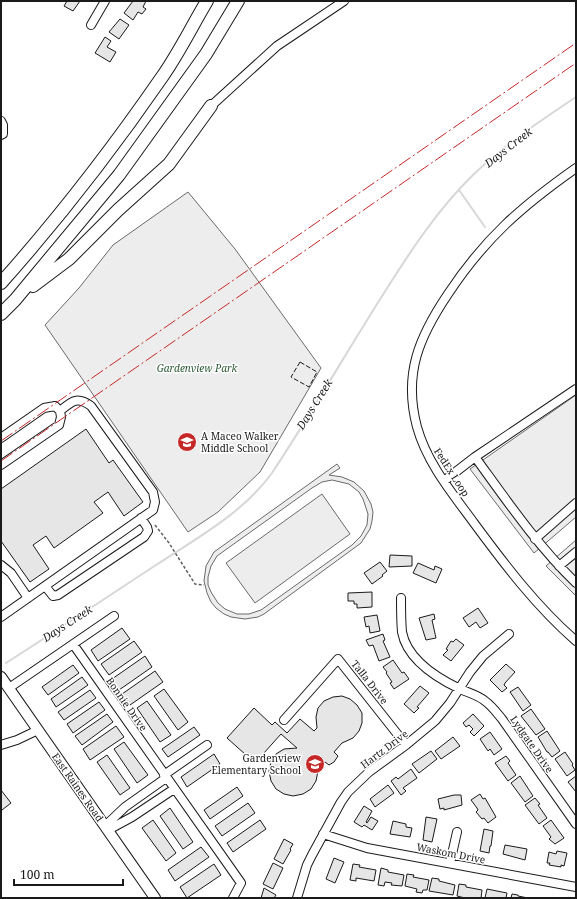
<svg xmlns="http://www.w3.org/2000/svg" width="577" height="899" font-family="'Noto Serif',serif">
<rect width="100%" height="100%" fill="#fff"/>
<path fill="#ededed" stroke="#6a6a6a" fill-rule="evenodd" d="M 188,192 L 235,249 L 321,368 L 260,472 L 218,512 L 188,532 L 45,325 L 79,288 L 113,245 Z
M 576,395 L 576,517 L 534,553 L 470,469 Z
M 337,464 L 340,468 L 329,475 L 342,477 L 354,482 L 364,491 L 371,504 L 373,512 L 372,521 L 370,529 L 361,543 L 264,614 L 258,617 L 245,619 L 231,617 L 224,614 L 216,608 L 211,602 L 207,593 L 204,581 L 206,566 L 214,552 ZM 332,480 L 349,484 L 359,492 L 363,499 L 368,514 L 367,525 L 361,536 L 352,545 L 261,610 L 249,614 L 237,614 L 225,609 L 218,603 L 211,592 L 208,585 L 208,577 L 211,566 L 217,556 L 312,488 L 322,482 Z
M 322,494 L 350,534 L 255,603 L 226,563 Z
M 576,540 L 576,596 L 546,566 Z"/>
<g fill="none" stroke-linecap="round" stroke-linejoin="round">
<path stroke="#d7d7d7" stroke-width="2" d="M 459,190 L 485,227
M 6,663 C 56,631 106,598 156,565 C 197,538 243,513 272,473 C 311,414 346,353 384,293 C 410,252 437,210 473,175 C 504,145 540,121 576,97"/>
</g>
<path fill="#e6e6e6" stroke="#1a1a1a" d="M 67,1 L 80,1 L 73,11 L 64,6 Z
M 133,1 L 146,1 L 143,7 L 146,9 L 142,14 L 138,12 L 133,20 L 124,13 Z
M 120,19 L 129,25 L 119,39 L 109,32 Z
M 105,37 L 111,41 L 107,47 L 116,52 L 110,62 L 95,53 Z
M 86,429 L 109,463 L 113,460 L 143,502 L 124,516 L 108,492 L 94,502 L 103,513 L 54,548 L 46,536 L 33,545 L 49,569 L 30,582 L 1,541 L 1,489 Z
M 390,555 L 412,556 L 412,566 L 389,567 Z
M 380,562 L 387,571 L 382,575 L 383,576 L 372,584 L 364,573 Z
M 418,563 L 434,570 L 435,566 L 442,569 L 436,583 L 413,573 Z
M 372,592 L 372,607 L 357,608 L 357,604 L 354,604 L 354,601 L 348,601 L 348,593 Z
M 478,608 L 488,623 L 480,628 L 476,622 L 469,627 L 463,618 Z
M 434,614 L 435,619 L 432,620 L 436,638 L 426,640 L 419,618 Z
M 377,615 L 380,631 L 370,633 L 369,626 L 366,627 L 364,617 Z
M 122,628 L 130,639 L 98,661 L 91,650 Z
M 383,634 L 385,640 L 383,641 L 390,657 L 379,661 L 373,645 L 369,646 L 366,640 Z
M 456,639 L 464,645 L 451,661 L 443,655 L 448,650 L 446,649 L 451,641 L 453,642 Z
M 134,641 L 142,652 L 109,675 L 101,664 Z
M 145,656 L 152,667 L 119,690 L 112,679 Z
M 393,660 L 402,673 L 404,672 L 409,679 L 394,689 L 390,683 L 392,682 L 386,673 L 387,672 L 383,667 Z
M 506,664 L 515,672 L 505,683 L 504,685 L 507,688 L 502,692 L 490,680 Z
M 73,665 L 79,673 L 48,695 L 42,687 Z
M 155,671 L 163,682 L 130,705 L 122,694 Z
M 82,677 L 88,685 L 56,707 L 51,699 Z
M 420,686 L 429,693 L 417,707 L 419,708 L 414,713 L 404,704 Z
M 518,687 L 531,705 L 523,711 L 510,692 Z
M 164,689 L 188,722 L 178,730 L 154,696 Z
M 90,690 L 96,698 L 64,720 L 58,712 Z
M 342,696 L 350,699 L 357,705 L 362,713 L 362,723 L 359,731 L 353,738 L 342,743 L 334,752 L 338,756 L 334,762 L 329,765 L 325,762 L 320,768 L 317,765 L 318,771 L 316,781 L 311,789 L 303,794 L 293,796 L 284,794 L 276,789 L 271,781 L 269,771 L 271,762 L 276,754 L 284,749 L 297,748 L 281,734 L 255,763 L 227,738 L 254,708 L 272,725 L 275,722 L 287,733 L 300,719 L 314,731 L 317,728 L 316,717 L 318,708 L 324,701 L 333,697 Z
M 147,701 L 171,735 L 160,742 L 137,708 Z
M 99,702 L 105,710 L 73,733 L 67,724 Z
M 531,709 L 545,729 L 536,735 L 521,716 Z
M 107,714 L 113,722 L 82,745 L 75,736 Z
M 473,714 L 484,726 L 474,736 L 470,732 L 473,729 L 469,725 L 466,727 L 463,723 Z
M 116,726 L 124,737 L 90,760 L 83,749 Z
M 194,727 L 200,735 L 168,757 L 162,749 Z
M 547,731 L 560,751 L 552,757 L 548,752 L 547,752 L 538,737 Z
M 490,732 L 502,749 L 494,755 L 490,749 L 488,751 L 480,739 Z
M 453,737 L 460,746 L 441,759 L 435,751 Z
M 124,742 L 148,775 L 137,783 L 114,749 Z
M 431,751 L 437,759 L 419,773 L 412,764 Z
M 565,752 L 573,764 L 572,765 L 575,770 L 567,776 L 555,759 Z
M 214,754 L 220,764 L 187,787 L 181,777 Z
M 107,755 L 130,788 L 120,795 L 97,762 Z
M 506,756 L 510,761 L 508,763 L 516,775 L 508,781 L 495,763 Z
M 411,769 L 417,778 L 403,788 L 406,791 L 401,795 L 391,781 L 396,777 L 398,779 Z
M 520,776 L 533,796 L 525,802 L 511,783 Z
M 576,776 L 576,792 L 568,782 Z
M 388,785 L 394,793 L 375,807 L 370,799 Z
M 237,787 L 243,796 L 210,819 L 204,810 Z
M 1,790 L 11,803 L 2,810 L 1,809 Z
M 480,794 L 483,799 L 485,798 L 496,817 L 488,823 L 484,818 L 482,819 L 476,812 L 478,810 L 477,808 L 471,800 Z
M 454,795 L 461,795 L 462,805 L 444,810 L 444,808 L 440,809 L 438,799 Z
M 535,798 L 540,804 L 538,805 L 547,818 L 539,824 L 525,805 Z
M 248,803 L 255,813 L 222,836 L 215,826 Z
M 364,806 L 372,811 L 366,822 L 367,823 L 371,817 L 378,821 L 372,830 L 364,825 L 362,827 L 354,822 Z
M 170,808 L 193,842 L 183,849 L 160,816 Z
M 426,817 L 437,819 L 432,842 L 423,840 Z
M 153,820 L 176,853 L 166,861 L 142,828 Z
M 260,820 L 266,829 L 233,852 L 227,843 Z
M 551,820 L 564,838 L 555,844 L 549,839 L 551,837 L 543,826 Z
M 393,821 L 406,824 L 406,827 L 412,828 L 410,837 L 390,834 Z
M 484,829 L 493,831 L 491,846 L 490,846 L 489,853 L 480,851 Z
M 284,839 L 293,844 L 290,849 L 291,850 L 283,864 L 274,859 Z
M 505,845 L 527,849 L 525,860 L 503,854 Z
M 201,847 L 209,857 L 175,881 L 168,870 Z
M 557,851 L 567,853 L 564,866 L 561,865 L 561,867 L 549,865 L 550,863 L 547,863 L 549,852 L 556,854 Z
M 334,858 L 344,862 L 335,883 L 326,879 Z
M 273,863 L 283,868 L 273,889 L 263,884 Z
M 214,864 L 221,875 L 187,898 L 180,887 Z
M 353,864 L 360,865 L 359,867 L 376,870 L 374,881 L 356,878 L 356,881 L 350,880 Z
M 381,868 L 388,870 L 388,872 L 404,875 L 402,886 L 391,885 L 392,883 L 385,882 L 384,886 L 378,885 Z
M 407,874 L 414,875 L 413,877 L 429,880 L 427,890 L 423,890 L 422,893 L 416,892 L 417,889 L 405,886 Z
M 432,878 L 439,879 L 439,881 L 455,885 L 453,895 L 429,891 Z
M 459,884 L 466,885 L 466,887 L 482,890 L 481,898 L 465,898 L 457,896 Z
M 264,888 L 276,895 L 274,898 L 261,898 Z
M 487,889 L 507,893 L 506,898 L 485,898 Z
M 512,894 L 518,895 L 518,896 L 528,898 L 511,898 Z"/>
<g fill="none" stroke-linecap="round" stroke-linejoin="round">
<defs>
<path id="minor" d="M 91,25 L 105,1
M 211,106 L 277,46 L 344,1
M 1,121 L 3,125 L 3,134 L 1,135
M 576,168 C 522,206 485,238 448,294 C 419,337 403,374 417,427 C 427,463 452,493 474,523 C 505,565 536,606 576,641
M 1,438 L 44,408 L 55,406 L 60,411 L 61,417 L 59,425 L 1,465
M 475,457 C 507,501 537,545 576,583
M 444,481 L 475,457 L 576,389
M 535,539 L 576,503
M 1,565 L 11,573 L 28,598
M 559,566 L 576,552
M 45,586 L 53,596 L 58,595 L 144,537 L 148,531 L 147,527 L 141,518
M 401,598 C 401,609 401,621 402,632 C 407,659 437,678 460,689 C 469,693 478,695 485,701 C 492,706 497,713 502,719 L 576,824
M 1,617 L 153,510 L 155,502 L 153,492 L 91,406 C 77,396 72,401 60,411
M 73,644 L 241,883 L 233,898
M 9,688 L 114,616
M 284,720 L 338,659 L 406,745
M 1,745 L 17,740 L 38,730
M 164,775 L 207,745
M 105,826 L 125,807 L 166,778
M 108,830 L 132,817 L 174,789
M 323,834 L 367,848 L 576,887
M 450,863 L 457,832
M 297,898 L 307,865 L 312,855 L 341,802 L 348,792 L 369,772 L 406,745 L 435,721 L 450,703 L 470,672 L 483,656 L 509,634"/>
<path id="major" d="M 1,677 L 155,898"/>
<path id="highway" d="M 1,283 C 59,218 113,148 162,77 C 179,53 192,26 207,1
M 33,286 L 69,259 L 118,210 L 169,164 L 211,106
M 1,314 L 15,300 L 119,175 L 206,54 L 238,1"/>
</defs>
<use href="#minor" stroke="#1a1a1a" stroke-width="10"/>
<use href="#major" stroke="#1a1a1a" stroke-width="12"/>
<use href="#highway" stroke="#1a1a1a" stroke-width="14"/>
<path stroke="#5f5f5f" stroke-width="1.5" stroke-dasharray="3 2" stroke-linecap="butt" d="M 155,525 L 169,543 L 195,584 L 204,585"/>
<use href="#minor" stroke="#fff" stroke-width="8"/>
<use href="#major" stroke="#fff" stroke-width="10"/>
<use href="#highway" stroke="#fff" stroke-width="12"/>
<path stroke="#1a1a1a" stroke-width="1" stroke-dasharray="5 2" stroke-linecap="butt" d="M 300,362 L 317,372 L 309,387 L 291,377 Z"/>
<path stroke="#c62828" stroke-width="1" stroke-dasharray="14 3 2 3" stroke-linecap="butt" d="M 1,441 L 576,43
M 1,461 L 576,63"/>
</g>
<defs>
<symbol id="school-disc" viewBox="-11 -11 22 22"><circle r="9.5" fill="#c62828" stroke="#fff"/><path d="M0-5L7-2L0 1L-7-2ZM-4 1L0 2.5L4 1V4Q0 6-4 4Z" fill="#fff"/></symbol>
</defs>
<g fill-rule="evenodd">
<use href="#school-disc" x="176" y="431" width="22" height="22"/>
<use href="#school-disc" x="304" y="753" width="22" height="22"/>
</g>
<g text-anchor="middle" dominant-baseline="central" stroke-width="3" stroke-linejoin="round" paint-order="stroke">
<g font-size="10" font-style="italic" fill="#2b5a34" stroke="#fff">
<text x="197" y="368">Gardenview Park</text>
</g>
<g font-size="10" fill="#1a1a1a" stroke="#fff" text-anchor="start">
<text x="201" y="436">A Maceo Walker<tspan x="201" dy="12">Middle School</tspan></text>
<text x="301" y="758" text-anchor="end">Gardenview<tspan x="301" dy="12">Elementary School</tspan></text>
</g>
<g font-size="10" fill="#1a1a1a" stroke="#fff">
<text transform="translate(452 472) rotate(57)">FedEx Loop</text>
<text transform="translate(370 682) rotate(52)">Talla Drive</text>
<text transform="translate(127 704) rotate(55)">Bonnie Drive</text>
<text transform="translate(532 744) rotate(55)">Lydgate Drive</text>
<text transform="translate(384 749) rotate(-37)">Hartz Drive</text>
<text transform="translate(78 787) rotate(55)">East Raines Road</text>
<text transform="translate(451 853) rotate(11)">Waskom Drive</text>
</g>
<g font-size="11" font-style="italic" fill="#1a1a1a" stroke="#fff">
<text transform="translate(508 147) rotate(-38)">Days Creek</text>
<text transform="translate(314 404) rotate(-58)">Days Creek</text>
<text transform="translate(67 623) rotate(-33)">Days Creek</text>
</g>
</g>
<rect width="577" height="899" fill="none" stroke="#1a1a1a" stroke-width="4"/>
<path d="M14 879v6h109v-6" fill="none" stroke="#1a1a1a" stroke-width="2"/>
<text x="20" y="879" font-size="12" fill="#1a1a1a" stroke="#ffffff" stroke-width="3" paint-order="stroke">100 m</text>
</svg>
